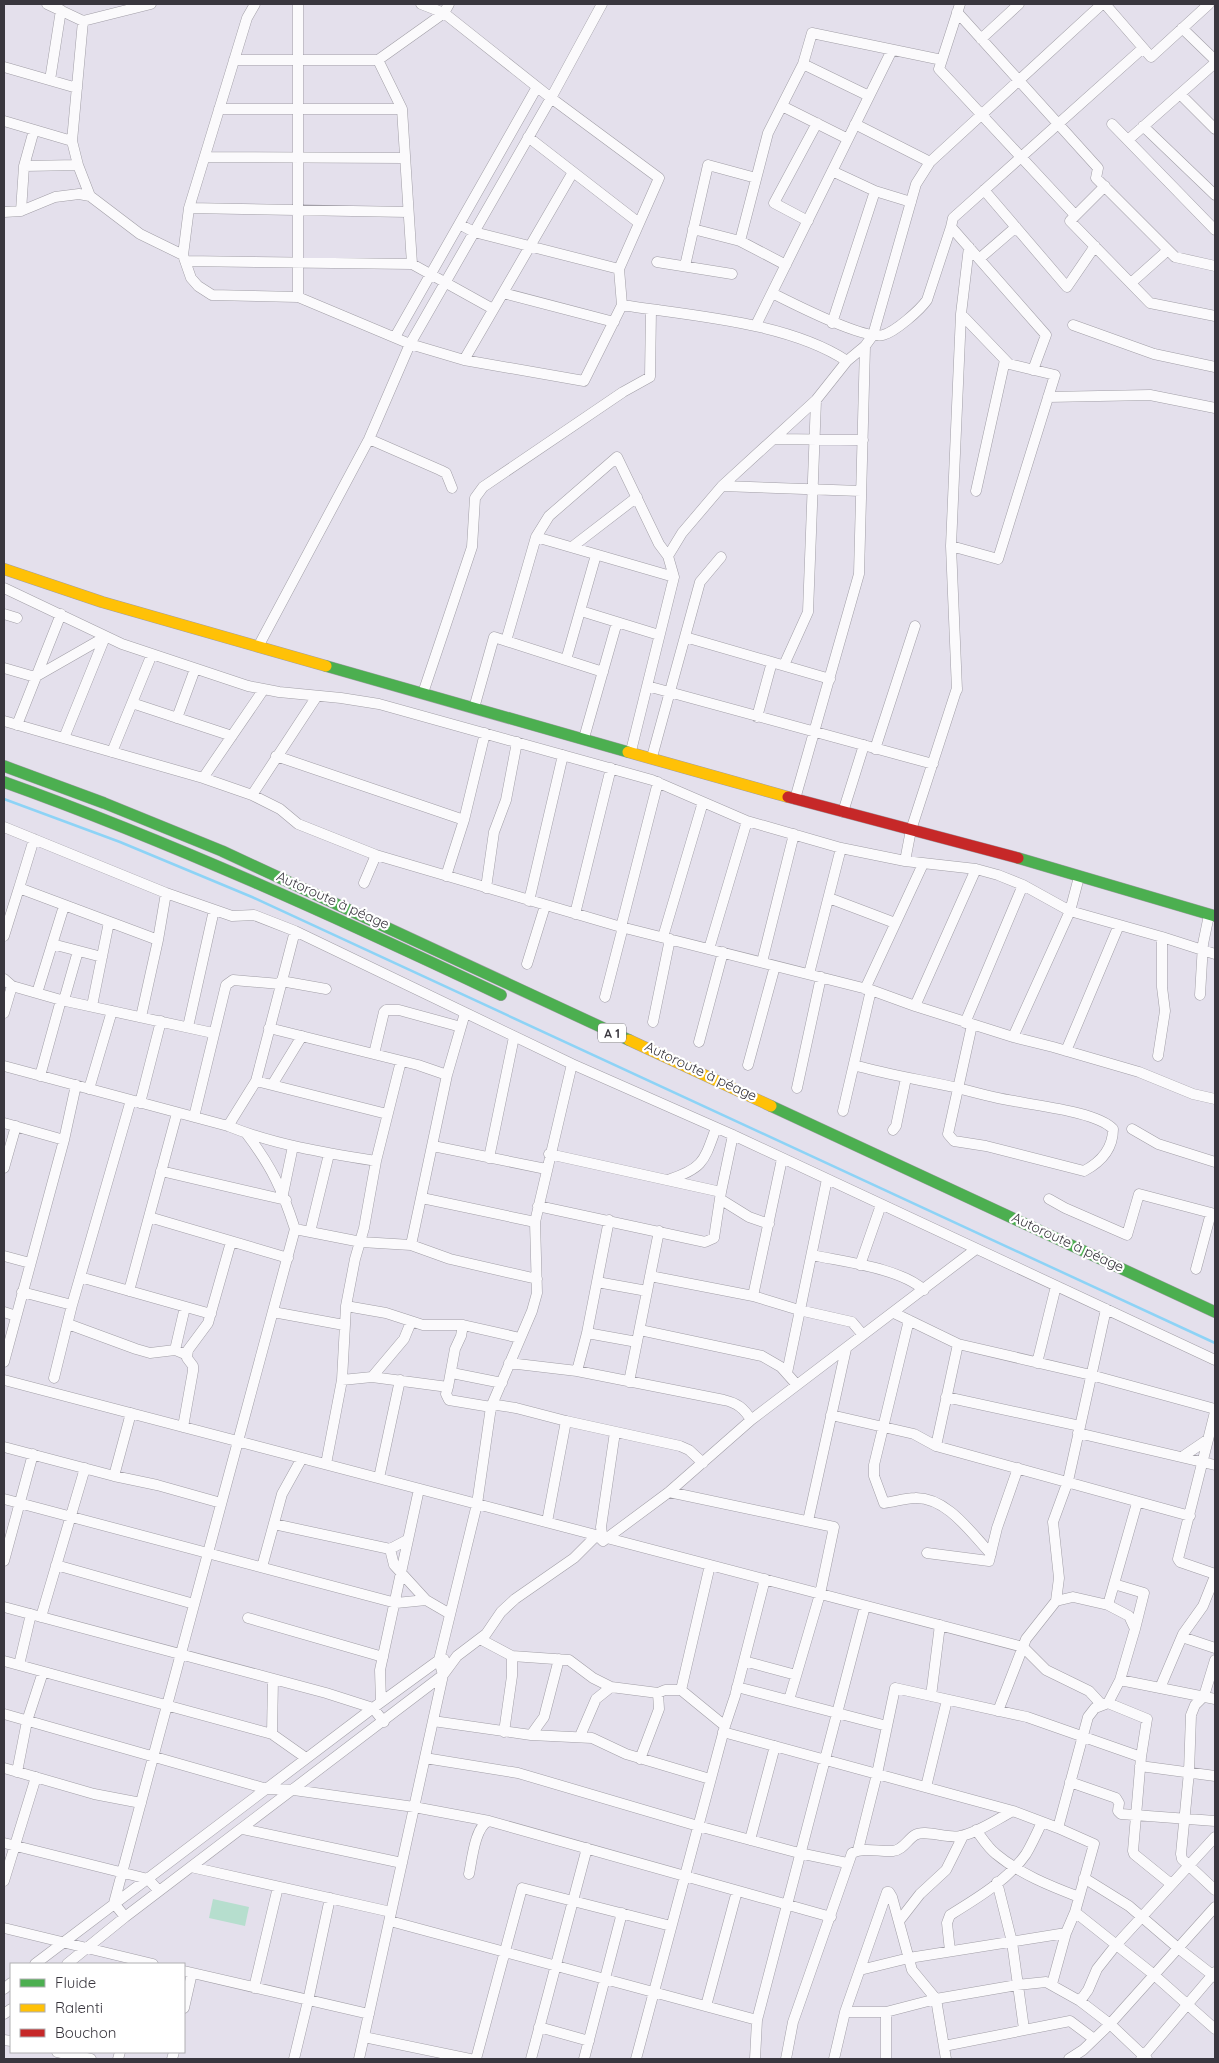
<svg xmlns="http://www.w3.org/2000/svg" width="1219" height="2063" font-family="Quicksand,sans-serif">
<rect width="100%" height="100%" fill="#e4e0ec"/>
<path fill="#b6dece" d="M 213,1899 L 249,1907 L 245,1926 L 209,1918 Z"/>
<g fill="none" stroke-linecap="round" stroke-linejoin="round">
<path stroke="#8dd3f6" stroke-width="2.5" d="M 4,799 L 120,842 L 252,897 L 1215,1343"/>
<defs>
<path id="street" d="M 47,4 L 83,21 L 151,4
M 298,4 L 298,297
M 960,4 L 939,69 L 1075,215
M 1105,4 L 1151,57 L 1209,4
M 957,12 L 1098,168 L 1096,178 L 1175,257 L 1215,266
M 83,21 L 72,141 L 78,165 L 90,196
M 1182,28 L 1215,60
M 981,39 L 1019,4
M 234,60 L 378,60 L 444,13 L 449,4
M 378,60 L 402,109 L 412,264
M 803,64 L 869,96
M 4,67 L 77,88
M 50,80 L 61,10
M 1180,94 L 1215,129
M 782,106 L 848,139
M 219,109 L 402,109
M 4,121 L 72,141
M 855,124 L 930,162
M 1112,124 L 1215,230
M 1143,126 L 1215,195
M 528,137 L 639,223
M 1128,140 L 1215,63
M 205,157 L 405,158
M 24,166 L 78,165
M 832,171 L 875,191 L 911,202
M 1105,186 L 1070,221 L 1150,303 L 1215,316
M 984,190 L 1067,287 L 1095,246
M 189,208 L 408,212
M 21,211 L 24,166 L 34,130
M 4,212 L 21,211 L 55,197 L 79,194 L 90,196 L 140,234 L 183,255 L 191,278 L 198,286 L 212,295 L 298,297 L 410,344 L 464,360 L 584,381 L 622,305 L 619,269 L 659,178 L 551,98 L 444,13 L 421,4
M 808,221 L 774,203 L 817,123
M 459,224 L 474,232 L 619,269
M 951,227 L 1046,335 L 1033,370
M 693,229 L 740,241 L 786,265
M 740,241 L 768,133 L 803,64 L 812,33 L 942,60
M 183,255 L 189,208 L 247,18 L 255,4
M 979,259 L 1016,227
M 185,261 L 412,264 L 493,309
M 657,262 L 732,274
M 685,266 L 708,165 L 756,178
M 1131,283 L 1168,250
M 503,293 L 614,322
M 772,293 C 792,303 864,340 883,335 C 895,332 920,310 927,300 L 951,227 L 953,218 L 1143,48
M 622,305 C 692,316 788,322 847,361
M 832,323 L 875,191
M 756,325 L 892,50
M 1073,325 L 1154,354 L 1215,367
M 395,337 L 537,87
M 464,360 L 573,172
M 1048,397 L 1150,395 L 1215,408
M 369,439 L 440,470 L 446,473 L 452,488
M 774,439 L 863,440
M 722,486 L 861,491
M 976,491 L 1005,360
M 536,537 L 674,577
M 951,546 L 998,559 L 1055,375 L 1009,364 L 961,314
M 572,547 L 637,497
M 668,556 L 682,533 L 722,486 L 816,400 L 847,361 L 865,346 L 873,335 L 916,184 L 930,162 L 1102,4
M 4,588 L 122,644 L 248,686 L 279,692 L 341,698 L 379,704 L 652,780 L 747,821 L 841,848 L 905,861 L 976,869 L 998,875 L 1023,885 L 1070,911 L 1162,937 L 1215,954
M 581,611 L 659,635
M 4,614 L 17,618
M 685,637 L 830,679
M 506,641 L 536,537 L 549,516 L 617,457 L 659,544 L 668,556 L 674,577 L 631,751
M 259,645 L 369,439 L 410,344 L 551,98 L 602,4
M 566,660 L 596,555
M 784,665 L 808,612 L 816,400
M 4,668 L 35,677 L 105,637
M 647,686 L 933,764
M 957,690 L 951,546 L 961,314 L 969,247
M 423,693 L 472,547 L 475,498 L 483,487 L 623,392 L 650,377 L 651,310
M 132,703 L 232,736
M 474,708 L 494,637 L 603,672
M 757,717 L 772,662
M 177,718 L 195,669
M 4,721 L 203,778 L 252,795 L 280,809 L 298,824 L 376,855 L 621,927 L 871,990 L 915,1006 L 976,869
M 17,725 L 61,614
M 64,738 L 105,637
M 584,738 L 617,622
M 875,749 L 915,626
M 112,752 L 152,654
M 276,756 L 464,820
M 652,757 L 700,582 L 721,557
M 203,778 L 264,689
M 252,795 L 317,696
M 795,799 L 859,574 L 865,346
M 843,812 L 864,745
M 4,827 L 166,893 L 232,916 L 254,915 L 295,931 L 572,1064 L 733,1135 L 1215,1360
M 34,839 L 19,888 L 158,940 L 166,893
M 905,861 L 911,830 L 957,688
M 446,876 L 464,820 L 485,733
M 364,883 L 376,855
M 486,888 L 494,832 L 506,800 L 517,742
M 829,898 L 895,923
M 529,901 L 563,755
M 575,914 L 611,768
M 621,927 L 658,782
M 4,936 L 19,888
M 663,937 L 703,802
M 52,944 L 102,957
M 709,949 L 747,821
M 762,962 L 794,834
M 527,964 L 545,906
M 809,974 L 841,848
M 4,979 L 12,986 L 61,1000 L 213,1033
M 281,981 L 326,989
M 865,989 L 923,864
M 37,993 L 64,906
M 1200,995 L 1203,944 L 1209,915
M 605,997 L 623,927
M 64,1000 L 78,951
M 92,1006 L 109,922
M 915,1006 L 1013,1037 L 1053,1047 L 1139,1072 L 1193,1094 L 1215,1099
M 4,1013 L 12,986
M 141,1017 L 158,940
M 653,1022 L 670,939
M 965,1023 L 1023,885
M 188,1027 L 214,910
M 269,1028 L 418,1065 L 447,1075
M 1013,1037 L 1070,911 L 1079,877
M 699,1042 L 723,952
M 1066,1051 L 1119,925
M 374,1054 L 384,1012 L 386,1010 L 399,1010 L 461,1027
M 1158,1056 L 1165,1011 L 1162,987 L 1162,937
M 748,1065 L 775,966
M 854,1065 C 888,1075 923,1080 958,1088 C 977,1093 995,1098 1014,1101 C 1038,1106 1097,1112 1113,1129 C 1113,1149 1101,1162 1084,1171 L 986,1146 L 954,1141 L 948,1134 L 972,1025
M 4,1066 L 228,1126 C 275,1145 326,1153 376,1161
M 40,1076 L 61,1000
M 256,1081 L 387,1114
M 272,1085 L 302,1036
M 797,1088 L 821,977
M 89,1089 L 112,1011
M 140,1103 L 161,1021
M 843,1111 L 871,990
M 194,1117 L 226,985 L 233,980 L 280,984
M 4,1123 L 64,1140
M 228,1126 L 256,1081 L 295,931
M 1132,1129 L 1158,1144 L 1215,1162
M 893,1130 L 896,1126 L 906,1078
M 433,1146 L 546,1169
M 549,1154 L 721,1192
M 489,1158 L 514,1037
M 4,1168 L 16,1126
M 161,1171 L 286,1200
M 668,1180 C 704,1168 704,1161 716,1128
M 283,1194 L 293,1146
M 422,1198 L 535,1222
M 720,1199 L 749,1217 L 769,1224
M 1049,1199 L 1065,1208 L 1127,1235 L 1139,1194 L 1215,1214
M 538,1206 L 705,1242 L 714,1238 L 721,1192 L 733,1135
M 149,1217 L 288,1258
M 295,1229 L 361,1242 L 411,1245 L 450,1259 L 537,1279
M 310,1232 L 329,1154
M 411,1245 L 447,1075 L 465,1013
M 812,1255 C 844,1262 900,1268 924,1290
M 4,1256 L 30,1263
M 860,1265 L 881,1205
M 1196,1269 L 1211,1213
M 650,1276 L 753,1296 L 799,1310 L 852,1322 L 863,1335
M 80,1277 L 211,1314
M 597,1282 L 647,1291
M 129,1291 L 177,1113
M 22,1292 L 72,1305
M 753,1296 L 782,1159
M 346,1306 L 386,1313 L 423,1325 L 463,1325 L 520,1338
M 4,1312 L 16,1316
M 273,1312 L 344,1325
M 894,1313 L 958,1344 L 1091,1375 L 1215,1409
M 909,1320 L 874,1465 L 874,1476 L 884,1503 C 894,1502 905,1498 915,1498 C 947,1497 971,1533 991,1554
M 68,1324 L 136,1349 L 150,1353 L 175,1350 L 187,1355
M 640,1330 L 762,1356 L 781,1367 L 797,1385
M 587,1333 L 637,1342
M 175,1350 L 185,1307
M 4,1362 L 64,1140 L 76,1085
M 509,1363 L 577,1371 L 724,1400 C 737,1403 744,1408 751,1420
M 1037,1363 L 1056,1286
M 577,1371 L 587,1333 L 609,1220
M 452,1373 L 502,1383
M 787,1373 L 827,1179
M 372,1377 L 404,1339 L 411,1322
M 54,1378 L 72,1305 L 131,1100
M 4,1380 L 1023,1647 L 1046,1670 L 1089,1691 L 1102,1705
M 342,1380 L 372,1377 L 448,1387 L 455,1349 L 461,1336 L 463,1325
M 629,1382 L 659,1231
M 448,1387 L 446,1394 L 449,1400 L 491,1407 L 497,1405 L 516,1408 L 566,1421 L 680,1446 L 689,1450 L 703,1463
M 946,1397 L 1080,1426
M 1215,1412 L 1178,1559 L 1180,1562 L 1215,1574
M 831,1415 L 914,1434 L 936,1446 L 1190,1516
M 183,1427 L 193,1371 L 193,1366 L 187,1358 L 188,1350 L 208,1323 L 231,1242
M 1078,1433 L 1215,1465
M 936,1446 L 958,1344
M 4,1447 L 114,1476 L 131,1413
M 1182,1457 L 1207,1440
M 326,1464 L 342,1380 L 346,1306 L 355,1259 L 364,1228 L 376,1161 L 401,1061
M 114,1476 L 157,1485 L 221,1503
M 379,1478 L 400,1380
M 669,1492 L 834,1527 L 820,1594 L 789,1700
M 4,1499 L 396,1603 L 426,1600
M 808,1521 L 846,1349
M 547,1522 L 566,1421
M 274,1524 L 390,1549 L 407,1540
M 603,1541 L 601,1527 L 615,1432
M 390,1549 L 394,1565 L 426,1600 L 450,1614
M 927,1553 L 989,1561 L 997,1528 L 1018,1468
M 4,1561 L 33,1454
M 56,1565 L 194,1604
M 262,1567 L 282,1494 L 302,1458
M 1114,1584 L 1144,1593 L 1135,1629
M 1056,1601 L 1073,1597 L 1108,1605
M 4,1607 L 326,1693 L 373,1708 L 384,1722
M 41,1617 L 85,1468
M 248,1618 L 383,1657
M 1182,1637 L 1215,1648
M 480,1639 L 512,1656 L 569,1660 L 593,1678 L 611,1687 L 658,1693 L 665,1690 L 681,1690 L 725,1726 L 636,2059
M 1215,1660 L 1204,1696 L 1195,1705 L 1191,1715 L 1189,1772 L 1181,1854 L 1182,1859 L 1215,1890
M 4,1661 L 272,1734 L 306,1758
M 744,1661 L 796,1675
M 19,1665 L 31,1614
M 1120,1680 L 1215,1699
M 737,1687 L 887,1726
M 1160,1688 L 1183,1634 L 1203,1606 L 1215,1576
M 681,1690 L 710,1565
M 931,1696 L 940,1625
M 381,1702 L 380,1670 L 419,1489
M 1108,1703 L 1147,1719 L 1141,1757 L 1133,1851 L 1134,1854 L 1171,1884
M 998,1711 L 1026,1639 L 1056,1601 L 1059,1578 L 1053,1522 L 1068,1481 L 1106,1309
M 4,1714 L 267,1789 L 294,1790 L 414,1807 L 489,1821 L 831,1917
M 433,1721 L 531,1735 L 592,1738 L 626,1754 L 710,1779
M 725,1726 L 735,1696 L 765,1579
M 504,1732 L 512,1676 L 512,1656
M 723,1732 L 1013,1811 L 1058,1828 L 1088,1717 L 1095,1708 L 1108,1703 L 1120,1680 L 1135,1629 L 1129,1616 L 1108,1605 L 1137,1503
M 272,1734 L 273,1679
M 531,1735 L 544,1717 L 559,1659
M 580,1736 L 596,1699 L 611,1687
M 425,1758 L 518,1773 L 698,1826 L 799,1853 L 847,1863
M 640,1759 L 659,1709 L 658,1693
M 1140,1766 L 1215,1776
M 4,1768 L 94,1794 L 141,1803
M 17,1772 L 27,1721 L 43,1672
M 1070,1782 L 1116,1798 L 1119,1803 L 1118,1811 L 1121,1814 L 1215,1821
M 926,1787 L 947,1700
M 243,1829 L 402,1863
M 976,1830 C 982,1838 988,1848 996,1854 C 1020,1874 1050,1886 1079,1897
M 750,1840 L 775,1746
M 4,1843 L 148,1879 L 159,1891
M 858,1850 L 877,1774 L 895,1688 L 1027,1717 L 1141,1757
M 191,1867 L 391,1912
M 469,1874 C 472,1860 475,1826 489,1821
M 1084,1878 L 1129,1906 L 1178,1948 L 1215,1977
M 4,1881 L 36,1777
M 997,1882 L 1012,1942 L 1024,2029
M 1075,1912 L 1153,1974 L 1215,2029
M 125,1917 L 114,1903 L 122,1873 L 295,1229 C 282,1189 272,1167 246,1133
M 390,1921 L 757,2020
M 899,1921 L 920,1894 L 946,1870 L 963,1836
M 4,1928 L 153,1964
M 950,1951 L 947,1923 L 950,1915 C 976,1899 1008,1880 1026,1854 C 1032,1844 1037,1833 1042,1822
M 35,1964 L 373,1708 L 439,1660 L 444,1659
M 67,1964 L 125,1917 L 443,1675 L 457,1656 L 486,1634 L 501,1612 L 515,1599 L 574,1558 L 597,1535 L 603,1541 L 669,1492 L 751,1420 L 976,1249
M 860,1970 L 909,1958 L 1066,1933 L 1075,1912 L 1094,1844 L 1058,1828
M 184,1971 L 369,2014
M 1052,1984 L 1066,1933
M 254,1988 L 278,1887
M 4,1989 L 11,1983
M 1080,2001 L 1088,1990 L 1097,1969 L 1116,1945 L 1215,1837
M 706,2006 L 737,1891
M 184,2008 L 192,1973
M 845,2012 L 886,2012
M 4,2014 L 11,2009
M 539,2027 L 589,2041
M 364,2037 L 470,2059
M 4,2040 L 11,2041
M 944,2046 L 1070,2021 L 1094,2039
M 57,2052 L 91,2059
M 118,2059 L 120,2052
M 172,2059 L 174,2052
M 294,2059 L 308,2001 L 330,1898
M 359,2059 L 443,1675 L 439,1660 L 477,1504 L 491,1407 L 532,1311 L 537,1293 L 535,1222 L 572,1064
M 476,2059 L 522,1888 L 671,1926
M 531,2059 L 587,1848
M 584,2059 L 622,1913
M 755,2059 L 757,2020 L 865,1606
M 786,2059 L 793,2022 L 852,1853 C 865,1847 879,1852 893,1851 C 903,1850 907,1840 915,1835 C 925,1829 947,1839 960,1836 C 978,1833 997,1819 1013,1811
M 834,2059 L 845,2012 L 887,1892 L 889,1892 L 892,1897 L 912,1970 L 936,1999 L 946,2059
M 886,2059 L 886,2012 L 936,1999 L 1017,1985 L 1046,1982 L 1080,2001 L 1110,2024 L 1147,2059
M 1069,2059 L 1083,2050 L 1110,2024 L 1215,1907
M 1141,2059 L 1215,1972"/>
<path id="fast" d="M 326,666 L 628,752
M 4,766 L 104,803 L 222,851 L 629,1040
M 4,782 C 174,843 338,918 501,995
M 1018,858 L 1215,916
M 771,1106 L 1215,1312"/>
<path id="slow" d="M 4,569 L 102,602 L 326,666
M 628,752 L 788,797
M 629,1040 L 771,1106"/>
<path id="jam" d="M 788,797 L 1018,858"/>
</defs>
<use href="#street" stroke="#a19ea6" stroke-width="11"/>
<use href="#fast" stroke="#a19ea6" stroke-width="12"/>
<use href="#slow" stroke="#a19ea6" stroke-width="12"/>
<use href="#jam" stroke="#a19ea6" stroke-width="12"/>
<use href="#street" stroke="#fbfafc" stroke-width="10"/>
<use href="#fast" stroke="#4caf50" stroke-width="11"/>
<use href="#slow" stroke="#ffc107" stroke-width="11"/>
<use href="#jam" stroke="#c62828" stroke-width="11"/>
</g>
<g text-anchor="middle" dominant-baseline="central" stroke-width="4.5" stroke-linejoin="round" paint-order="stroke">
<rect fill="#fff" stroke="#747278" stroke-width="1" x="598" y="1023.5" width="28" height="19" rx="4"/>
<g font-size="12" font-weight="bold" fill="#39363e">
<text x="612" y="1033">A 1</text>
</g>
<g font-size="14" fill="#39363e" stroke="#fff">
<text transform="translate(333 900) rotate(24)">Autoroute à péage</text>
<text transform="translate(701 1071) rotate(25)">Autoroute à péage</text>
<text transform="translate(1068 1242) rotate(25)">Autoroute à péage</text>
</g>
</g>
<rect width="1219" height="2063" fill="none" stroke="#39363e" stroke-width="10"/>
<rect x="10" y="1963" width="175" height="90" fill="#ffffff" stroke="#b0afb2"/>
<rect x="20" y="1979" width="25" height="8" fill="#4caf50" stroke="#b0afb2"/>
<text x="55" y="1988" font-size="15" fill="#39363e">Fluide</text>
<rect x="20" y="2004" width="25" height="8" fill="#ffc107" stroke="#b0afb2"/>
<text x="55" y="2013" font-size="15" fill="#39363e">Ralenti</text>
<rect x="20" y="2029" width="25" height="8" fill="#c62828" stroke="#b0afb2"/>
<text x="55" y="2038" font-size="15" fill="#39363e">Bouchon</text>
</svg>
